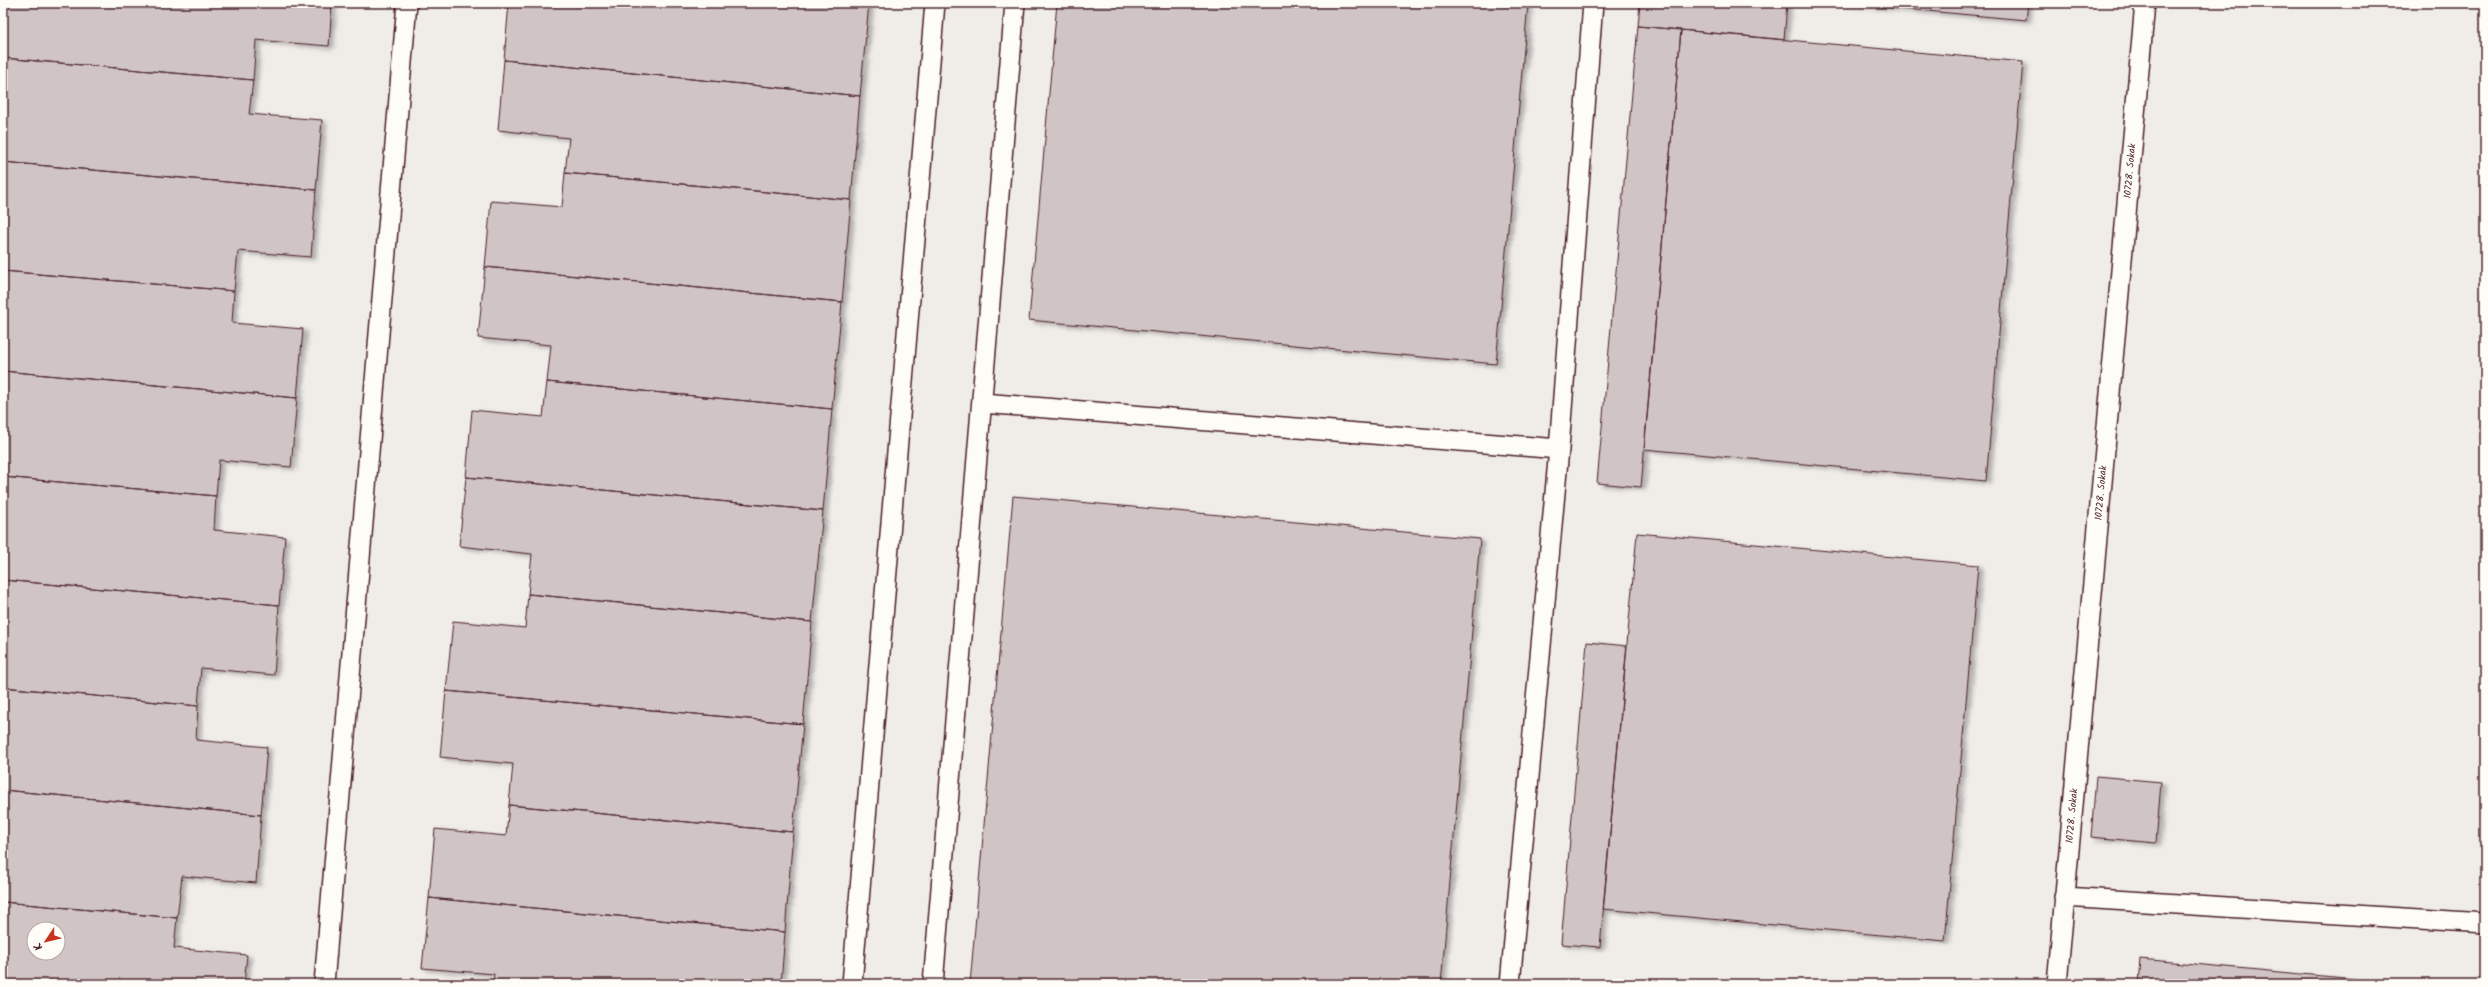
<svg xmlns="http://www.w3.org/2000/svg" width="2488" height="987" font-family="Kalam,sans-serif">
<defs>
<filter id="shadow"><feDropShadow dx="4.5" dy="2.5" stdDeviation="2" flood-color="#0004"/></filter>
</defs>
<rect width="100%" height="100%" fill="#fdfcf7"/>
<filter id="ink" filterUnits="userSpaceOnUse"><feTurbulence type="fractalNoise" baseFrequency=".025" numOctaves="2"/><feDisplacementMap in="SourceGraphic" scale="8" xChannelSelector="R" yChannelSelector="G"/><feConvolveMatrix kernelMatrix="1 2 1 2 8 2 1 2 1" color-interpolation-filters="sRGB"/></filter>
<g filter="url(#ink)">
<path fill="#f0ece8" fill-rule="evenodd" d="M 3,3 L 2485,3 L 2485,984 L 3,984 ZM 34,929 L 58,929 L 58,953 L 34,953 Z"/>
<path fill="#d0c5c4" stroke="#4a1f2b" fill-rule="evenodd" filter="url(#shadow)" d="M 3,3 L 332,3 L 329,46 L 256,40 L 253,80 L 3,58 Z
M 509,3 L 869,3 L 860,96 L 504,60 Z
M 1057,3 L 1528,3 L 1496,364 L 1029,320 Z
M 1640,3 L 1787,3 L 1784,40 L 1638,26 Z
M 1839,3 L 2028,3 L 2026,20 Z
M 1638,26 L 1681,30 L 1641,487 L 1597,483 Z
M 1681,30 L 2023,62 L 1986,481 L 1644,449 Z
M 3,58 L 253,80 L 249,114 L 322,120 L 316,190 L 3,162 Z
M 504,60 L 860,96 L 851,200 L 565,173 L 569,138 L 498,130 Z
M 3,162 L 316,190 L 311,257 L 238,251 L 234,291 L 3,271 Z
M 565,173 L 851,200 L 842,302 L 485,267 L 491,201 L 562,207 Z
M 485,267 L 842,302 L 832,409 L 547,382 L 551,345 L 478,338 Z
M 3,271 L 234,291 L 232,323 L 303,329 L 297,398 L 3,371 Z
M 3,371 L 297,398 L 291,467 L 219,460 L 216,496 L 3,477 Z
M 547,382 L 832,409 L 823,511 L 466,477 L 472,410 L 543,417 Z
M 3,477 L 216,496 L 214,530 L 285,537 L 279,605 L 3,580 Z
M 466,477 L 823,511 L 812,622 L 528,594 L 532,554 L 459,546 Z
M 1013,496 L 1480,539 L 1441,984 L 970,984 Z
M 1637,533 L 1978,565 L 1945,941 L 1603,909 Z
M 3,580 L 279,605 L 274,675 L 201,668 L 198,706 L 3,687 Z
M 528,594 L 812,622 L 803,724 L 446,691 L 453,621 L 525,628 Z
M 1587,642 L 1627,646 L 1600,947 L 1561,944 Z
M 3,687 L 198,706 L 196,740 L 267,747 L 261,815 L 3,790 Z
M 446,691 L 803,724 L 793,832 L 509,805 L 513,764 L 440,757 Z
M 2096,776 L 2161,782 L 2156,843 L 2091,837 Z
M 3,790 L 261,815 L 256,883 L 182,876 L 177,918 L 3,902 Z
M 509,805 L 793,832 L 785,932 L 429,898 L 435,829 L 506,836 Z
M 429,898 L 785,932 L 781,984 L 493,984 L 494,974 L 422,968 Z
M 3,902 L 177,918 L 174,948 L 247,955 L 244,984 L 3,984 ZM 34,929 L 58,929 L 58,953 L 34,953 Z
M 2140,959 L 2409,984 L 2138,984 Z"/>
<g fill="none" stroke-linecap="round" stroke-linejoin="round">
<defs>
<path id="service" d="M 982,403 L 1559,449
M 2064,897 L 2485,923
M 324,984 L 407,3
M 852,984 L 935,3
M 933,984 L 1015,3
M 1510,984 L 1559,449 L 1593,3
M 2057,984 L 2145,3"/>
</defs>
<use href="#service" stroke="#4a1f2b" stroke-width="22"/>
<use href="#service" stroke="#fdfcf7" stroke-width="19"/>
</g>
</g>
<g text-anchor="middle" dominant-baseline="central" stroke-width="3" stroke-linejoin="round" paint-order="stroke">
<g font-size="10" fill="#4a1f2b" stroke="#fdfcf7">
<text transform="translate(2130 171) rotate(-85)">10728. Sokak</text>
<text transform="translate(2101 493) rotate(-85)">10728. Sokak</text>
<text transform="translate(2072 816) rotate(-85)">10728. Sokak</text>
</g>
</g>
<rect width="2488" height="987" fill="none" stroke="#fdfcf7" stroke-width="16"/>
<rect x="8" y="8" width="2472" height="971" fill="none" stroke="#4a1f2b" stroke-width="1.5" filter="url(#ink)"/>
<g transform="translate(46 941) rotate(235)"><circle r="19" fill="#fdfcf7" stroke="#b5a4a5"/>
<path d="M0-3L7 15L0 10L-7 15Z" fill="#c8321e"/>
<text y="-6" font-size="11" font-weight="bold" text-anchor="middle" fill="#4a1f2b">K</text>
</g>
</svg>
